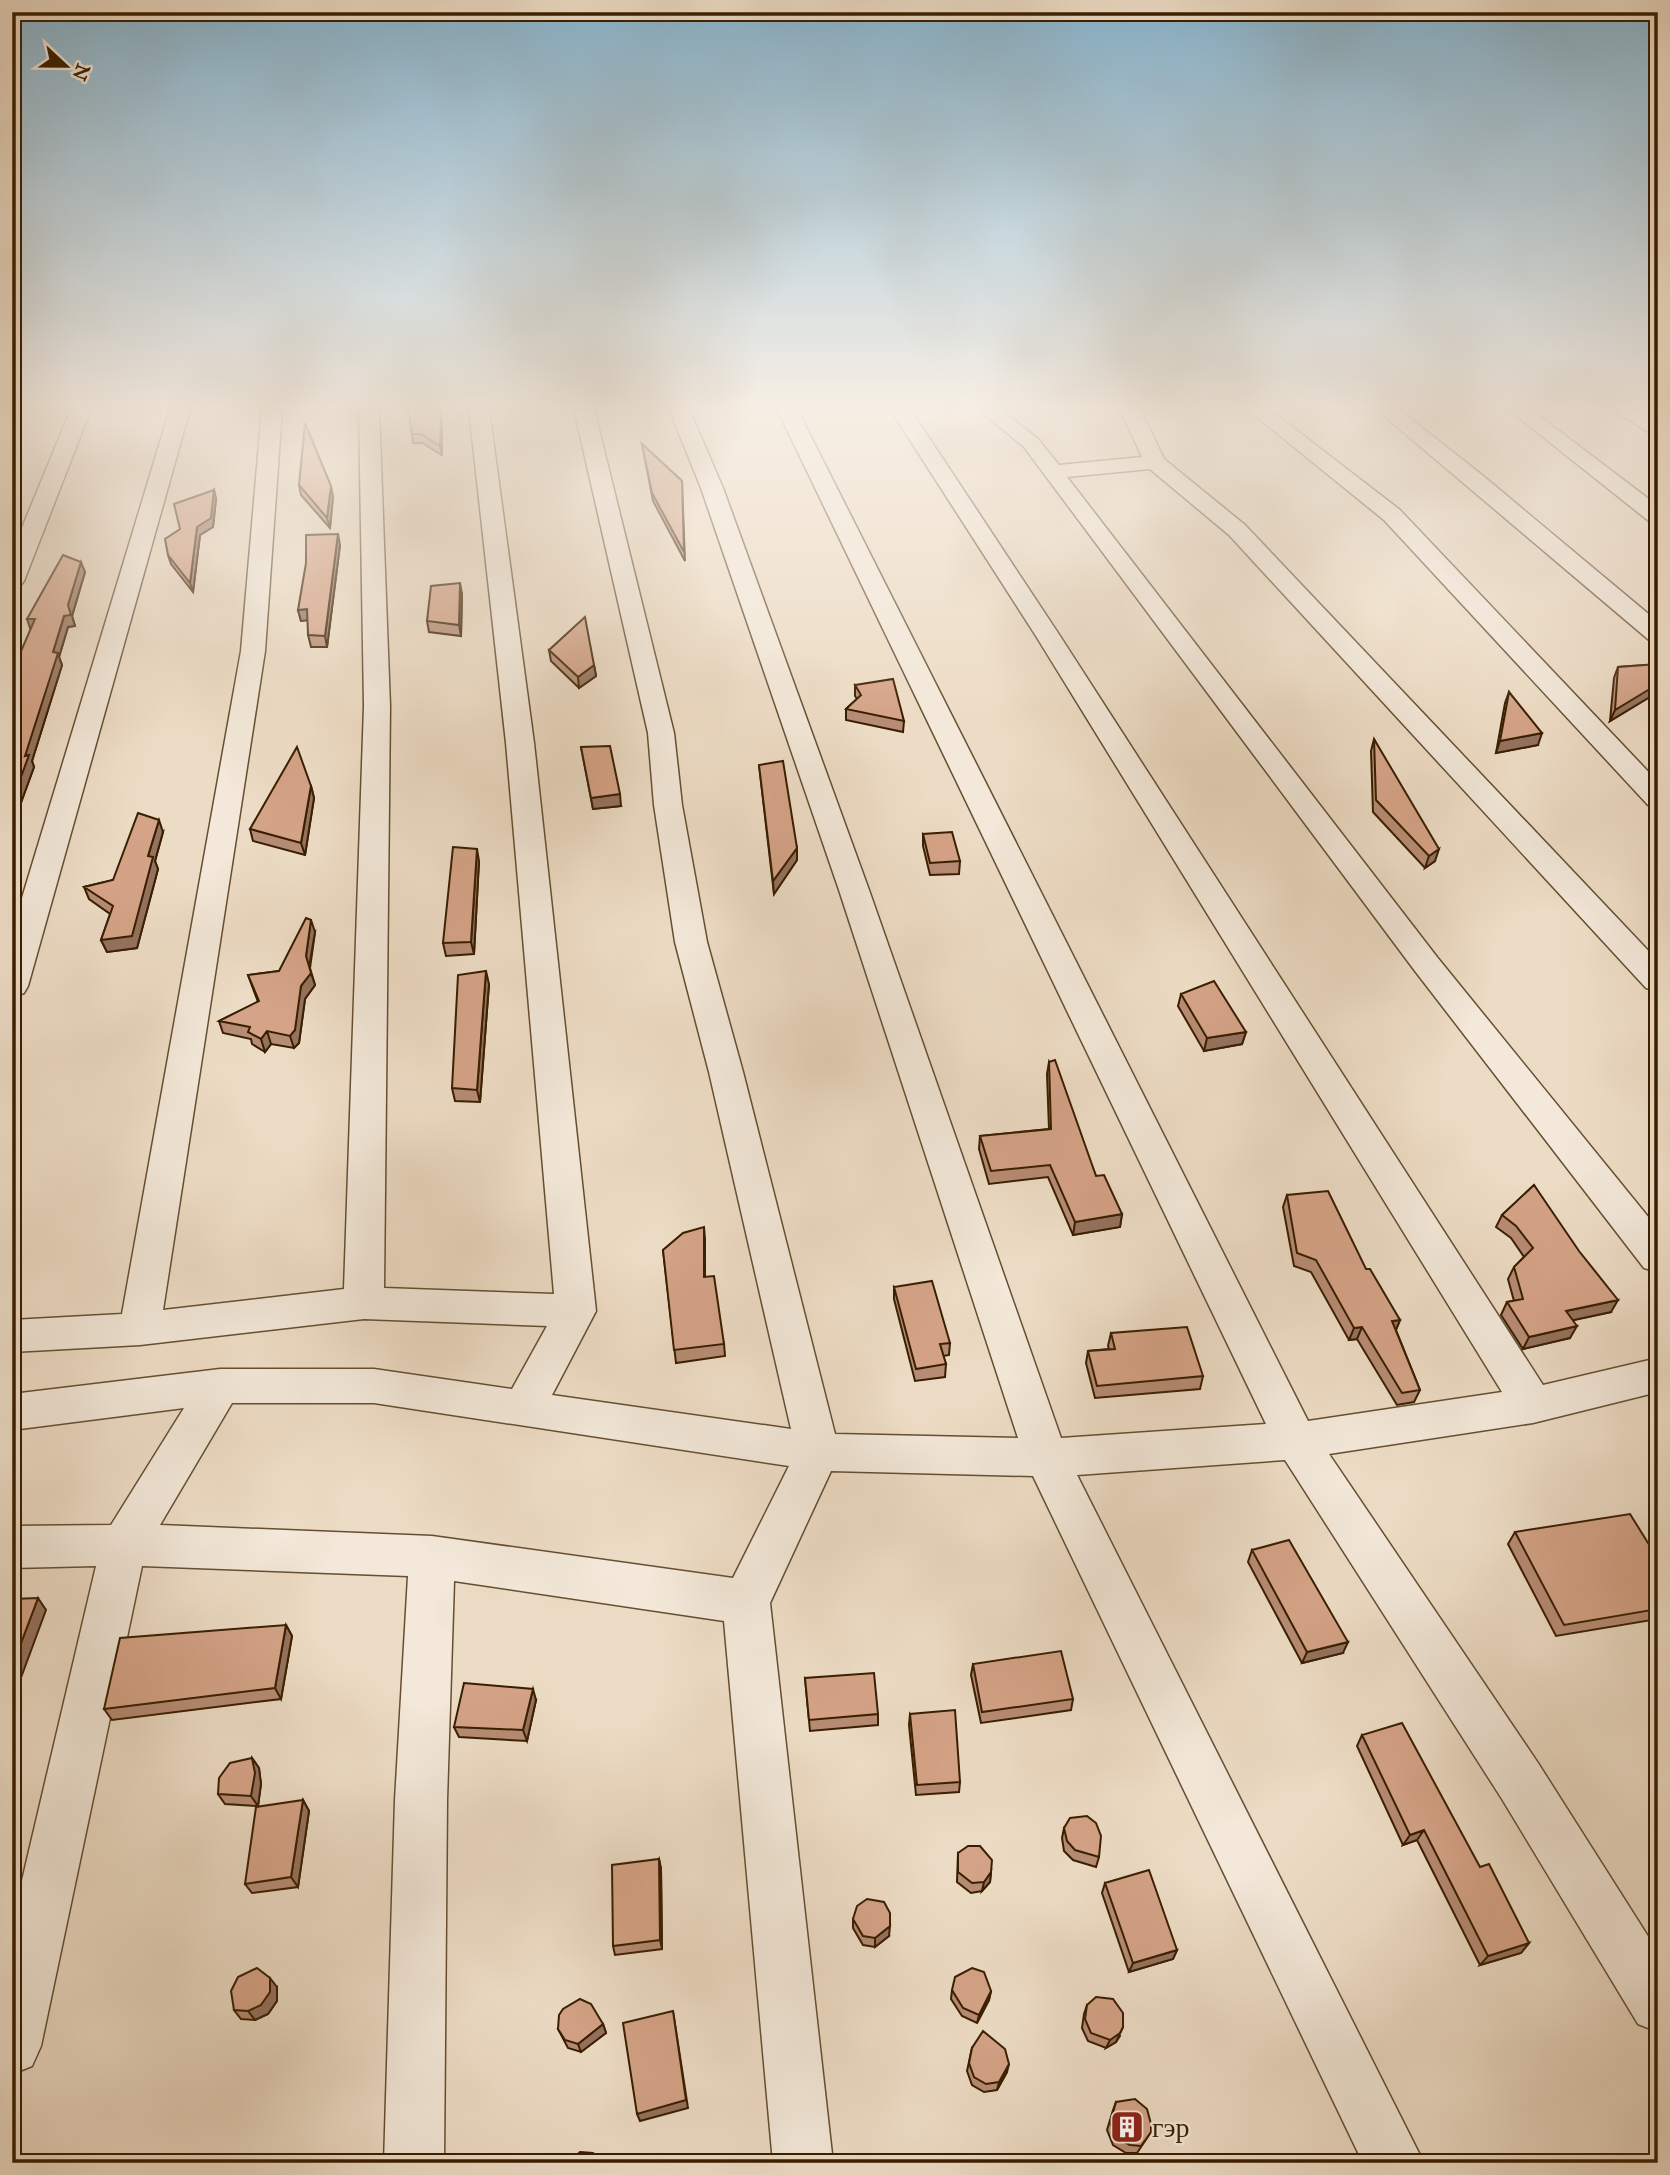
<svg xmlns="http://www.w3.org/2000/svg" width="1670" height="2175" font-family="'IM FELL Great Primer',serif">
<rect width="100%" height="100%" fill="#eddcc5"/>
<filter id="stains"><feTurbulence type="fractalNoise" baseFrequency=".00286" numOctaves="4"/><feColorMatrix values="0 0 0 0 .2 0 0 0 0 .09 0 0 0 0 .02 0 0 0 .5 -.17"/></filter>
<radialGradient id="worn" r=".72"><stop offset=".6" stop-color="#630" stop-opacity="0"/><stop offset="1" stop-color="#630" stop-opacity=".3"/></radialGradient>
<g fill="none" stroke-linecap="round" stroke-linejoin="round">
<defs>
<path id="minor" d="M 71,409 L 91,409 L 24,581 L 20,586 L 12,588 L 12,552 Z
M 170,409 L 190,409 L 28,986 L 24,993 L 12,997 L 12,931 Z
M 262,409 L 282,409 L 265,651 L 163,1310 L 344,1289 L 364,706 L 359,409 L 379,409 L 390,706 L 384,1288 L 554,1294 L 506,743 L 469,409 L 489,409 L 534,743 L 596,1311 L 552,1395 L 791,1429 L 709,1072 L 675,942 L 654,805 L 648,733 L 574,409 L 594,409 L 674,733 L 682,805 L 707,942 L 743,1072 L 835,1434 L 1018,1438 L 839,890 L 701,488 L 669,409 L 689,409 L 723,488 L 869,890 L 1061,1438 L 1266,1424 L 777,409 L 797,409 L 1308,1421 L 1502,1392 L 1036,636 L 890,409 L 910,409 L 1060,636 L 1543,1385 L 1658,1358 L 1658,1392 L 1533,1423 L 1329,1454 L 1538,1763 L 1658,1952 L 1658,2032 L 1638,2024 L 1502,1799 L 1285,1460 L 1077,1475 L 1424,2163 L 1363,2163 L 1033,1476 L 831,1471 L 770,1603 L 833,2163 L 773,2163 L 724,1621 L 454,1581 L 447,1800 L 444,2163 L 384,2163 L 395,1800 L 408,1576 L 142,1566 L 41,2046 L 32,2066 L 12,2074 L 12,1923 L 96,1566 L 12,1568 L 12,1526 L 111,1525 L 184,1408 L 12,1430 L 12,1394 L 220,1369 L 374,1369 L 512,1389 L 547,1326 L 364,1319 L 140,1345 L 12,1352 L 12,1320 L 122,1314 L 241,651 ZM 232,1403 L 374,1403 L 789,1466 L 733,1578 L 432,1536 L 160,1525 Z
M 978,409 L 1000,409 L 1038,439 L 1059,465 L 1142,457 L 1120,409 L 1140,409 L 1164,459 L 1245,525 L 1658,961 L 1658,991 L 1646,988 L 1229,535 L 1150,469 L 1067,477 L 1437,957 L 1658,1229 L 1658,1272 L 1644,1268 L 1415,971 L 1024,447 Z
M 1247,409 L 1269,409 L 1400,510 L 1658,782 L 1658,807 L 1648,805 L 1384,520 Z
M 1376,409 L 1398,409 L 1482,475 L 1658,622 L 1658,642 L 1649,640 Z
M 1508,409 L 1530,409 L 1658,506 L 1658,523 L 1650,522 Z
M 1612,409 L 1635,409 L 1658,423 L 1658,438 Z"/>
</defs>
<use href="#minor" stroke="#654e31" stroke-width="3"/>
<use href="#minor" fill="#f3e8d9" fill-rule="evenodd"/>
</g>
<path fill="#b78c74" stroke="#381e00" stroke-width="2" d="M 442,429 L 442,455 L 422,443 L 413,443 L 412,434 Z
M 642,444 L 682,481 L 685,561 L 653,501 Z
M 299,485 L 333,496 L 330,528 L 301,495 Z
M 214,490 L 216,499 L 213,527 L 200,535 L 193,592 L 171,564 L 168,555 Z
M 340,545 L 327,647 L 311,647 L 308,635 L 308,620 L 301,621 L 298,610 Z
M 85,572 L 72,616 L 75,626 L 68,627 L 59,657 L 62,665 L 32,761 L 34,767 L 19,808 L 12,808 L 12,684 Z
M 462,594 L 461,636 L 429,632 L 427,621 Z
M 549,650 L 594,665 L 596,676 L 579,688 L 551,661 Z
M 1658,664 L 1658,704 L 1653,695 L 1610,721 L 1614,678 L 1618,667 Z
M 855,685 L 904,721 L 903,732 L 846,720 L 846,709 L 857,699 L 855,696 Z
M 1509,692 L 1538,745 L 1496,753 L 1505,703 Z
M 1374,739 L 1435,861 L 1425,868 L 1373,812 L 1371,751 Z
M 581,747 L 621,806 L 593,809 Z
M 759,765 L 797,848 L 797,860 L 774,894 Z
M 311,786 L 314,798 L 305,855 L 253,841 L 250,829 Z
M 163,832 L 155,861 L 158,869 L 137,948 L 107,952 L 101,940 L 110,914 L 89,899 L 84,887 L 113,880 Z
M 923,834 L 960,861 L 959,874 L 930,875 L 923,846 Z
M 479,861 L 474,954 L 446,956 L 443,943 Z
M 315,932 L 310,968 L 315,985 L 305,999 L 299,1043 L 294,1048 L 271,1044 L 265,1052 L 252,1044 L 251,1039 L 223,1033 L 219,1021 L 258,1002 L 248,975 L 279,971 Z
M 489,984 L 480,1102 L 455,1101 L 452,1088 Z
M 1181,994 L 1246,1032 L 1242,1044 L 1204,1051 L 1178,1006 Z
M 1049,1062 L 1096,1176 L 1122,1214 L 1120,1227 L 1073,1235 L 1048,1177 L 989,1184 L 979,1149 L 980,1136 L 1049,1129 L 1047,1074 Z
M 1534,1185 L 1611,1312 L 1573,1320 L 1570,1338 L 1523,1349 L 1501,1315 L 1507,1302 L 1514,1301 L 1508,1279 L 1514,1267 L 1524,1257 L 1511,1238 L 1496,1227 L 1502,1215 Z
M 1287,1195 L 1366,1269 L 1400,1320 L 1396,1330 L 1420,1390 L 1414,1402 L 1397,1405 L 1357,1339 L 1349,1340 L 1311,1272 L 1294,1266 L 1283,1207 Z
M 705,1239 L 705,1277 L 724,1344 L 725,1356 L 676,1363 L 663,1250 Z
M 894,1287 L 950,1343 L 949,1355 L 943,1356 L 946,1364 L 945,1377 L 915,1381 L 894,1299 Z
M 1111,1333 L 1203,1376 L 1200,1389 L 1095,1398 L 1086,1363 L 1088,1351 L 1109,1349 L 1108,1346 Z
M 1515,1532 L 1658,1559 L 1658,1619 L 1556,1636 L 1508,1544 Z
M 1252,1550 L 1343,1653 L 1302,1663 L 1248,1562 Z
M 286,1625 L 292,1636 L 281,1699 L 112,1720 L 104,1709 Z
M 973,1664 L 1073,1699 L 1071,1710 L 981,1723 L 971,1675 Z
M 805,1678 L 878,1714 L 878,1725 L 810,1731 Z
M 536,1700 L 527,1741 L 459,1737 L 454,1727 Z
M 910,1714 L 960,1782 L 959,1792 L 916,1795 L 909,1725 Z
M 1362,1735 L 1529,1943 L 1521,1953 L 1480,1965 L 1417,1840 L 1403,1845 L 1357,1746 Z
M 252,1758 L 259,1768 L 261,1784 L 258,1806 L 225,1804 L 218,1794 Z
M 303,1800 L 309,1811 L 298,1887 L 252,1893 L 245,1884 Z
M 1064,1828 L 1099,1857 L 1096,1867 L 1073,1860 L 1064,1851 L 1062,1838 Z
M 958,1853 L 991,1872 L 990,1882 L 982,1891 L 971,1893 L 957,1882 Z
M 659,1859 L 661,1869 L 662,1949 L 615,1955 L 613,1946 Z
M 1105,1883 L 1177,1950 L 1173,1959 L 1129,1972 L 1102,1893 Z
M 853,1919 L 889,1936 L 875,1947 L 863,1945 L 853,1928 Z
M 277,1987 L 277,2001 L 268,2014 L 255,2020 L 241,2019 L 234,2010 Z
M 952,1990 L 991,1991 L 989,2000 L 977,2023 L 962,2016 L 951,1999 Z
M 1087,2005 L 1120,2036 L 1116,2042 L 1106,2048 L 1088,2041 L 1082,2028 L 1084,2014 Z
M 603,2024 L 606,2033 L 581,2052 L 568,2048 L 558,2029 Z
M 972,2048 L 1007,2072 L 997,2090 L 984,2092 L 972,2085 L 967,2071 Z
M 1116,2102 L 1151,2132 L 1137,2153 L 1126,2153 L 1113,2145 L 1107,2130 L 1113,2110 Z"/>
<path fill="#95725e" stroke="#381e00" stroke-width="2" d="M 440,409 L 442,429 L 442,455 L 440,446 Z
M 331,486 L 333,496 L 330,528 L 327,518 Z
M 214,490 L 216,499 L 213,527 L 200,535 L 193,592 L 190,583 L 197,527 Z
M 338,534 L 340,545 L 327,647 L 325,636 Z
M 81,562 L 85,572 L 72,616 L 75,626 L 68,627 L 59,657 L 62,665 L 32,761 L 34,767 L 19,808 L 14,796 L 53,652 Z
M 460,583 L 462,594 L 461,636 L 459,625 Z
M 307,609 L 310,620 L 301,621 L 298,610 Z
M 27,619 L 35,619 L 31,631 Z
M 594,665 L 596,676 L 579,688 L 578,677 Z
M 1657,684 L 1653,695 L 1610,721 L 1615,710 Z
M 1542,733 L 1538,745 L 1496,753 L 1500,741 Z
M 311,786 L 314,798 L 305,855 L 301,843 Z
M 620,794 L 621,806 L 593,809 L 591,798 Z
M 159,820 L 163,832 L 155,861 L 158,869 L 137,948 L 107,952 L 101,940 L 148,856 Z
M 797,848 L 797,860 L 774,894 L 773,881 Z
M 477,849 L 479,861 L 474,954 L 471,942 Z
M 1439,849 L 1435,861 L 1425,868 L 1429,856 Z
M 311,920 L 315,932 L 309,968 L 306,956 Z
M 486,971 L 489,984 L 480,1102 L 477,1090 Z
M 311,973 L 315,985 L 305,999 L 299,1043 L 294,1048 L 290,1036 L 301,986 Z
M 267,1031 L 271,1044 L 265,1052 L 261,1039 Z
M 1246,1032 L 1242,1044 L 1204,1051 L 1207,1038 Z
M 1122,1214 L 1120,1227 L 1073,1235 L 1075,1222 Z
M 704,1227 L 705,1239 L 705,1290 L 704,1277 Z
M 1618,1300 L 1611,1312 L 1560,1323 L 1566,1311 Z
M 1400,1320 L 1395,1332 L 1392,1321 Z
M 1577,1326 L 1570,1338 L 1523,1349 L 1529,1337 Z
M 1362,1327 L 1357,1339 L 1349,1340 L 1354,1328 Z
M 38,1598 L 46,1610 L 12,1702 L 12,1667 Z
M 286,1625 L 292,1636 L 281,1699 L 275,1688 Z
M 1348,1642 L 1343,1653 L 1302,1663 L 1307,1652 Z
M 533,1689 L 536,1700 L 527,1741 L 523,1730 Z
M 252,1758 L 259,1768 L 261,1784 L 258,1806 L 251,1796 Z
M 303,1800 L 309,1811 L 298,1887 L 291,1877 Z
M 1424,1830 L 1417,1840 L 1403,1845 L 1410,1835 Z
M 659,1859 L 661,1869 L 662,1949 L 660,1940 Z
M 991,1872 L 990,1882 L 982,1891 L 984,1882 Z
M 890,1926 L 889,1936 L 875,1947 L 875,1938 Z
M 1529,1943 L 1521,1953 L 1480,1965 L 1488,1956 Z
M 1177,1950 L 1173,1959 L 1129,1972 L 1133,1963 Z
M 270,1978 L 277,1987 L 277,2001 L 268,2014 L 255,2020 L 248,2011 Z
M 991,1991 L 989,2000 L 977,2023 L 979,2015 Z
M 673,2011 L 688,2108 L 640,2121 L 637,2114 Z
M 603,2024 L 606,2033 L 581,2052 L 578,2044 Z
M 1123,2027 L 1116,2042 L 1106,2048 L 1110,2040 Z
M 1009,2064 L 1007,2072 L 997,2090 L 999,2082 Z"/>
<path fill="#d5a387" stroke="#381e00" stroke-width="2" d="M 408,409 L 440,409 L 441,420 L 440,446 L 421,434 L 412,434 Z
M 305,423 L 331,486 L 327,518 L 299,485 Z
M 642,444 L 682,481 L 684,552 L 652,493 Z
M 214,490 L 211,518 L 197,527 L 190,583 L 168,555 L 165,539 L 180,529 L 174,504 Z
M 338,534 L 325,636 L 308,635 L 307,609 L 298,610 L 306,563 L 306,535 Z
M 63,555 L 81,562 L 68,605 L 71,615 L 64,616 L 53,652 L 58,653 L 25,756 L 29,755 L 14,796 L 12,796 L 12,684 L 18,658 L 35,619 L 27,619 Z
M 460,583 L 459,625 L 427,621 L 431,586 Z
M 585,617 L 594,665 L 578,677 L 549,650 Z
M 1658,664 L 1658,684 L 1615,710 L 1618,667 Z
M 893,679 L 904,721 L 846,709 L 861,695 L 855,685 Z
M 1509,692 L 1542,733 L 1500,741 Z
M 1374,739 L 1439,849 L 1429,856 L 1376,800 Z
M 610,746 L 620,794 L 591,798 L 581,747 Z
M 297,747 L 311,786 L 301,843 L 250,829 Z
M 783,761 L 797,848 L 773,881 L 759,765 Z
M 138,813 L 159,820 L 148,856 L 153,857 L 132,936 L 101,940 L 113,906 L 84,887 L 113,880 Z
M 952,832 L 960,861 L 930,863 L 923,834 Z
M 453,847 L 477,849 L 471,942 L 443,943 Z
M 306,918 L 311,920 L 306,956 L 311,973 L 301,986 L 295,1030 L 290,1036 L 267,1031 L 261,1039 L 248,1032 L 250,1027 L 219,1021 L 259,1001 L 248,975 L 279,971 Z
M 486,971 L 477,1090 L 452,1088 L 458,975 Z
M 1214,981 L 1246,1032 L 1207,1038 L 1181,994 Z
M 1055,1060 L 1096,1176 L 1104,1175 L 1122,1214 L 1075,1222 L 1050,1165 L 991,1171 L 980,1136 L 1051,1129 L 1049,1062 Z
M 1534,1185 L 1579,1251 L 1618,1300 L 1566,1311 L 1577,1326 L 1529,1337 L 1507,1302 L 1523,1299 L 1514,1267 L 1533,1248 L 1516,1226 L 1502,1215 Z
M 1328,1191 L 1366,1269 L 1370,1269 L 1400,1320 L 1392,1321 L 1420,1390 L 1402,1393 L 1362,1327 L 1354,1328 L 1316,1260 L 1297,1253 L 1287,1195 Z
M 704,1227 L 704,1277 L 714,1276 L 724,1344 L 674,1350 L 663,1250 L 683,1233 Z
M 932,1281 L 950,1343 L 940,1344 L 946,1364 L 916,1369 L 894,1287 Z
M 1187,1327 L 1203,1376 L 1097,1386 L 1088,1351 L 1115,1349 L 1111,1333 Z
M 1630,1514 L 1658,1559 L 1658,1609 L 1564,1625 L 1515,1532 Z
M 1289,1540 L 1348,1642 L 1307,1652 L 1252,1550 Z
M 38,1598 L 12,1667 L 12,1599 Z
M 286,1625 L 275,1688 L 104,1709 L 120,1638 Z
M 1061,1651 L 1073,1699 L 982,1712 L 973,1664 Z
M 874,1673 L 878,1714 L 809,1720 L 805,1678 Z
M 464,1683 L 533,1689 L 523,1730 L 454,1727 Z
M 955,1710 L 960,1782 L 917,1785 L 910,1714 Z
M 1402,1723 L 1480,1867 L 1489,1864 L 1529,1943 L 1488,1956 L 1424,1830 L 1410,1835 L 1362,1735 Z
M 252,1758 L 255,1773 L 251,1796 L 218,1794 L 219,1778 L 230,1763 Z
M 303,1800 L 291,1877 L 245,1884 L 256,1807 Z
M 1087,1816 L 1096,1823 L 1101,1836 L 1099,1857 L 1075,1850 L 1067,1841 L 1064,1828 L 1070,1818 Z
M 968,1846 L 980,1846 L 992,1860 L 991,1872 L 984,1882 L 972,1883 L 958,1872 L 958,1853 Z
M 659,1859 L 660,1940 L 613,1946 L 612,1865 Z
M 1149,1870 L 1177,1950 L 1133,1963 L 1105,1883 Z
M 867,1899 L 884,1902 L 890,1913 L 890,1926 L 875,1938 L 863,1936 L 853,1919 L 857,1906 Z
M 257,1968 L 270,1978 L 270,1992 L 261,2005 L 248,2011 L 234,2010 L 231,1991 L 238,1977 Z
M 972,1968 L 984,1972 L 991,1991 L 979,2015 L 963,2008 L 952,1990 L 955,1977 Z
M 1096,1997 L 1113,1999 L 1123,2013 L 1123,2027 L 1120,2033 L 1110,2040 L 1091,2033 L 1085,2019 L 1087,2005 Z
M 580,1999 L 591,2004 L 603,2024 L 578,2044 L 565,2040 L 558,2029 L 559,2015 L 563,2009 Z
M 673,2011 L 686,2100 L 637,2114 L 623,2023 Z
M 983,2031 L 1005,2049 L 1009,2064 L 999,2082 L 986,2084 L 974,2077 L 969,2063 L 972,2048 Z
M 1135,2099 L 1147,2109 L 1151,2124 L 1151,2132 L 1141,2146 L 1130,2145 L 1117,2138 L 1110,2123 L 1116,2102 Z
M 580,2152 L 593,2153 L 603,2163 L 568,2163 Z"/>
<linearGradient id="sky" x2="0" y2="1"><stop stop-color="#88b7d2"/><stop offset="0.57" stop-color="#f7efe5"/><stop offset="1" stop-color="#f7efe5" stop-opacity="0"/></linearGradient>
<rect width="1670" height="713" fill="url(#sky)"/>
<defs>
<symbol id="building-square" viewBox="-11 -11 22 22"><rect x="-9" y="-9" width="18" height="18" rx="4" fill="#8f2418" stroke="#f3e8d9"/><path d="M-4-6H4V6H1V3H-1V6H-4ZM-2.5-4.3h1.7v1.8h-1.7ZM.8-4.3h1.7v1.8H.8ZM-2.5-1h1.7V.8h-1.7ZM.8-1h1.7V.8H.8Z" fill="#fff"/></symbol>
</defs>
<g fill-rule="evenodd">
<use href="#building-square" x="1108" y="2108" width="38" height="38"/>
</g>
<g text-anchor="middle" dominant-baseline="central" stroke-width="5" stroke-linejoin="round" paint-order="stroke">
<g font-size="28" fill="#381e00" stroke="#f3e8d9" text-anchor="start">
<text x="1152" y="2127">гэр</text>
</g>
</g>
<rect width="1670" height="2175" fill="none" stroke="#eddcc5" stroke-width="42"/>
<rect x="14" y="14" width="1642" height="2147" fill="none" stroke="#381e00" stroke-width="3.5"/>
<rect x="21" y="21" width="1628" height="2133" fill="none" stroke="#381e00" stroke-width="2"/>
<g transform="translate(66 66) rotate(112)" stroke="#f3e8d9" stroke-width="5" paint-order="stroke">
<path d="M0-5L12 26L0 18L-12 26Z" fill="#381e00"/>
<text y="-10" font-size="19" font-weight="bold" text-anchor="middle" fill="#381e00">N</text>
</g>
<rect width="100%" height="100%" filter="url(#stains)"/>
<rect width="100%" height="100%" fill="url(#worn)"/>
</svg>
